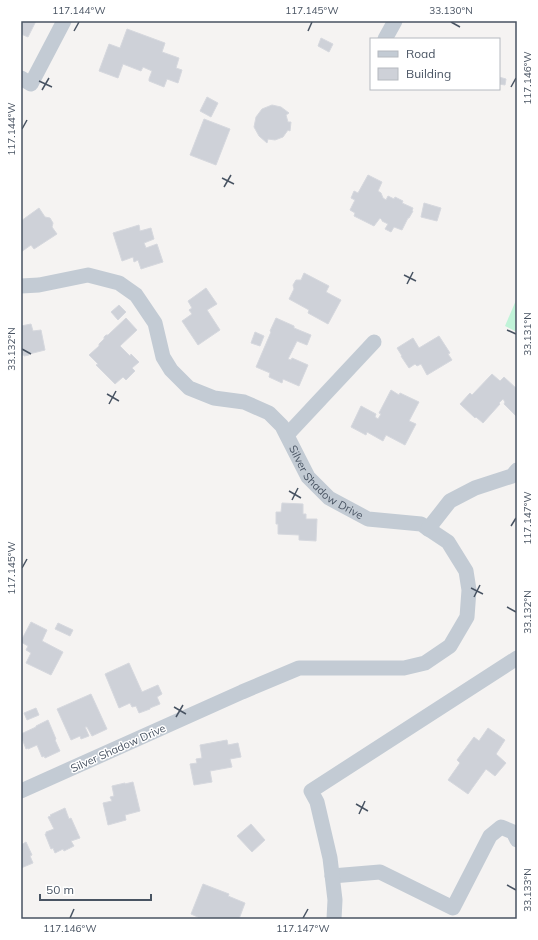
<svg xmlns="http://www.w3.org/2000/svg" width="538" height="940" font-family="Mulish,sans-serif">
<rect width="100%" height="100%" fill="#f5f3f2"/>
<path fill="#c0f3d8" d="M 517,298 L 517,332 L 505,326 Z"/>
<path fill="#ced1d8" stroke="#d6d8de" d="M 21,21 L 36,21 L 28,37 L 21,34 Z
M 127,29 L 165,43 L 162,52 L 179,58 L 176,68 L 182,70 L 178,83 L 167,79 L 164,87 L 149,81 L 149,79 L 152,71 L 143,67 L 141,71 L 123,64 L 118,78 L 99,71 L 109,44 L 120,48 Z
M 321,38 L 333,44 L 329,52 L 318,46 Z
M 499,77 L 506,79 L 505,85 L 499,84 Z
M 207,97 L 218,103 L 211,117 L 200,111 Z
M 272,105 L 281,107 L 289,113 L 286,115 L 288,122 L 291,122 L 290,131 L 288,130 L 283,137 L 275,140 L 268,139 L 267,143 L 259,136 L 254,127 L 256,117 L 262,109 Z
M 204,119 L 230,129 L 216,165 L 190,155 Z
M 368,175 L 382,182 L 378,191 L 381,193 L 383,198 L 386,200 L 388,196 L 394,199 L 395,197 L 403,201 L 402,203 L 413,208 L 412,211 L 413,211 L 409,218 L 408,218 L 402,230 L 394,227 L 391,232 L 385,229 L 388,224 L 382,221 L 382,220 L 380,218 L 374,226 L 354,216 L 355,213 L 350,210 L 355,200 L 351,198 L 354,191 L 358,193 Z
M 424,203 L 441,208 L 437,221 L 421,217 Z
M 39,208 L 45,217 L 50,218 L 53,223 L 52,227 L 57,234 L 34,249 L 31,245 L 21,252 L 21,221 Z
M 139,225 L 140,231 L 151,228 L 154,239 L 144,243 L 146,248 L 157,244 L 163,262 L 147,267 L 141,269 L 138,260 L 134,262 L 133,257 L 122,261 L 113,233 Z
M 304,273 L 329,286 L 326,292 L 341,300 L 328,324 L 308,313 L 309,310 L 289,299 L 294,289 L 293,285 L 296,280 L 301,280 Z
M 206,288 L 217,304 L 207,310 L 220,330 L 198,345 L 182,321 L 192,314 L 189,310 L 192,308 L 188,301 Z
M 119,305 L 126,312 L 118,320 L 111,312 Z
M 126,318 L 137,330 L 120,346 L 130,356 L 131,354 L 139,362 L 132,368 L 135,371 L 126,380 L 123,377 L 115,384 L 96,365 L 98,364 L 89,355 L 99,346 L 99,344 L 104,339 L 104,337 L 106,335 L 108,335 Z
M 276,318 L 294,326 L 294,328 L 311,335 L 307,345 L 297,341 L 288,359 L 291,360 L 292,358 L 308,365 L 299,386 L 283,379 L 282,383 L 269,377 L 270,373 L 256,367 L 271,332 L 270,331 Z
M 31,324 L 33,331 L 41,330 L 45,350 L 29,354 L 29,355 L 24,356 L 24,355 L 21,355 L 21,326 Z
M 255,332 L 264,336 L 260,346 L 251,343 Z
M 439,336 L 450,353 L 448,354 L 452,360 L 427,375 L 421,364 L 417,366 L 415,364 L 409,368 L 401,356 L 402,356 L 397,348 L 413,338 L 419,348 Z
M 492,374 L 500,381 L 504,377 L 517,389 L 517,415 L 516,416 L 504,404 L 505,402 L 503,399 L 499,403 L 500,404 L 483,423 L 476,417 L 475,418 L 460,404 L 470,393 L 472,395 Z
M 391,390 L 399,395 L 400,393 L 419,402 L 409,421 L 416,424 L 405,445 L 386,435 L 383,441 L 367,432 L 366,435 L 351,427 L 361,406 L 376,414 L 375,417 L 378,419 L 381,414 L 379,413 Z
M 282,503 L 303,504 L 303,514 L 306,514 L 306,519 L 317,519 L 316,541 L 299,540 L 299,535 L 278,534 L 278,524 L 276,524 L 276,512 L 281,512 Z
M 31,622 L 47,630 L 42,641 L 63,652 L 51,675 L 26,663 L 31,653 L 26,650 L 28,646 L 21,642 L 21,641 Z
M 58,623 L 73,630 L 70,636 L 55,629 Z
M 129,663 L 142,692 L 158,685 L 162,694 L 157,697 L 160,704 L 150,708 L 150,709 L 139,713 L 136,706 L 132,707 L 130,703 L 119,708 L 105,674 Z
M 91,694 L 107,729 L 92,736 L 87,727 L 85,727 L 89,736 L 81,739 L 80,736 L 71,740 L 57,709 Z
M 36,708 L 39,715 L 27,720 L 24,713 Z
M 48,720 L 56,739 L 55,740 L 60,751 L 45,758 L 44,756 L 42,757 L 37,745 L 28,749 L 28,748 L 26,749 L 21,736 L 21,734 L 36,727 L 36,726 Z
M 488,728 L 505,740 L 496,754 L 506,763 L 495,776 L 486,769 L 468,794 L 448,780 L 460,763 L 457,760 L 474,737 L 479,741 Z
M 227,740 L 228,745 L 238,743 L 241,757 L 230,759 L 232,767 L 210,771 L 212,782 L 194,785 L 190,764 L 197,763 L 196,759 L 202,758 L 200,745 Z
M 133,782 L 140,811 L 125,815 L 126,820 L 108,825 L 103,803 L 112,801 L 110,797 L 114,796 L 112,786 L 125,783 L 125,784 Z
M 65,808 L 69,819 L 71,818 L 80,838 L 71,841 L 74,846 L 64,851 L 63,849 L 55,853 L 53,848 L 51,849 L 45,834 L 46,834 L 46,832 L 54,829 L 48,817 L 51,816 L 50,815 Z
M 251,824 L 265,840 L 252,852 L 237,836 Z
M 26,842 L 32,855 L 30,856 L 33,863 L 21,868 L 21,845 Z
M 203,884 L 229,894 L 228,896 L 245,903 L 239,919 L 202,919 L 191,914 Z"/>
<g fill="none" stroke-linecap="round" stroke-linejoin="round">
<g stroke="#c3cbd4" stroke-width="15">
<path d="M 385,39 L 395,21"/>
<path d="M 21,78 L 31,84 L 64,21"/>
<path id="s1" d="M 21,286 L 39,285 L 88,275 L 119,283 L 136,295 L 155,323 L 163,357 L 171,370 L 189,388 L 214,398 L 244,402 L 269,413 L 282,426 L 308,477 L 329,498 L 368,519 L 421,524 L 448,542 L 466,571 L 469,590 L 467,617 L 450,646 L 425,663 L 404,668 L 299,668 L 242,692 L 21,791"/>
<path d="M 287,435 L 374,342"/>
<path d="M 428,529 L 450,501 L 475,488 L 512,476 L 517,470"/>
<path d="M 332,876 L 380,872 L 453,908 L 490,836 L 501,827 L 513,832 L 517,840"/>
<path d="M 334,919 L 335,900 L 330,858 L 317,802 L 311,791 L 517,658"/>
</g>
</g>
<path fill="none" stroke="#485362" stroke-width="1.5" d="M 451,22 L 460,27M 74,31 L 79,22M 308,31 L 312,22M 39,81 L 52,87M 511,87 L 516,78M 42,90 L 49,78M 22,129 L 27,120M 222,178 L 234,184M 224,187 L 231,175M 404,275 L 416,281M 407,284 L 413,272M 507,330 L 516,334M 22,349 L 31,354M 107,394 L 119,401M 109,404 L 116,391M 289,491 L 301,498M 292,500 L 298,488M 511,526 L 516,518M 22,568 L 27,559M 471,588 L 483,594M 474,597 L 480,585M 507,607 L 516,612M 174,707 L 186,714M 176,717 L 183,705M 356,804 L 368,811M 359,814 L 365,801M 507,885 L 516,890M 70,918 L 74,909M 303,918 L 308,909"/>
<g text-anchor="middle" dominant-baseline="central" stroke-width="3" stroke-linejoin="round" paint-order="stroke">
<g font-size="11" fill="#485362" stroke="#fff">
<text stroke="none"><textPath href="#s1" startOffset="407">Silver Shadow Drive</textPath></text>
<text transform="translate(118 748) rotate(-24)">Silver Shadow Drive</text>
</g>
</g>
<rect width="538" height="940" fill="none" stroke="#ffffff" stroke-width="44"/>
<rect x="370" y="38" width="130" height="52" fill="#ffffff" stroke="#b6bac0"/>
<rect x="378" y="51" width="20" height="6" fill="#c3cbd4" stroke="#b6bac0"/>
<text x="406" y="58" font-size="12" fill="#485362">Road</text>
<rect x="378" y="68" width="20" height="12" fill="#ced1d8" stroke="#b6bac0"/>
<text x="406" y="78" font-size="12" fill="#485362">Building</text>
<path d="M40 894v6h111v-6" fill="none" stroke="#485362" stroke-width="2"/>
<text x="46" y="894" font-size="12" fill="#485362" stroke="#ffffff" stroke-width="3" paint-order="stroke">50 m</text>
<rect x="22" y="22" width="494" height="896" fill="none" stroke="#485362" stroke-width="1.5"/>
<g font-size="10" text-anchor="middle" fill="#485362">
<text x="79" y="14">117.144°W</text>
<text x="312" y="14">117.145°W</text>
<text x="451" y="14">33.130°N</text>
<text transform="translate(527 78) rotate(-90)" y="4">117.146°W</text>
<text transform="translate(11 129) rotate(-90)" y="4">117.144°W</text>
<text transform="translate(527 334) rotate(-90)" y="4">33.131°N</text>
<text transform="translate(11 349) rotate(-90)" y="4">33.132°N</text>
<text transform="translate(527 518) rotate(-90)" y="4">117.147°W</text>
<text transform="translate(11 568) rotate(-90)" y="4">117.145°W</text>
<text transform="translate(527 612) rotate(-90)" y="4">33.132°N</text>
<text transform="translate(527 890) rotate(-90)" y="4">33.133°N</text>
<text x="70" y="932">117.146°W</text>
<text x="303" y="932">117.147°W</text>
</g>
</svg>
